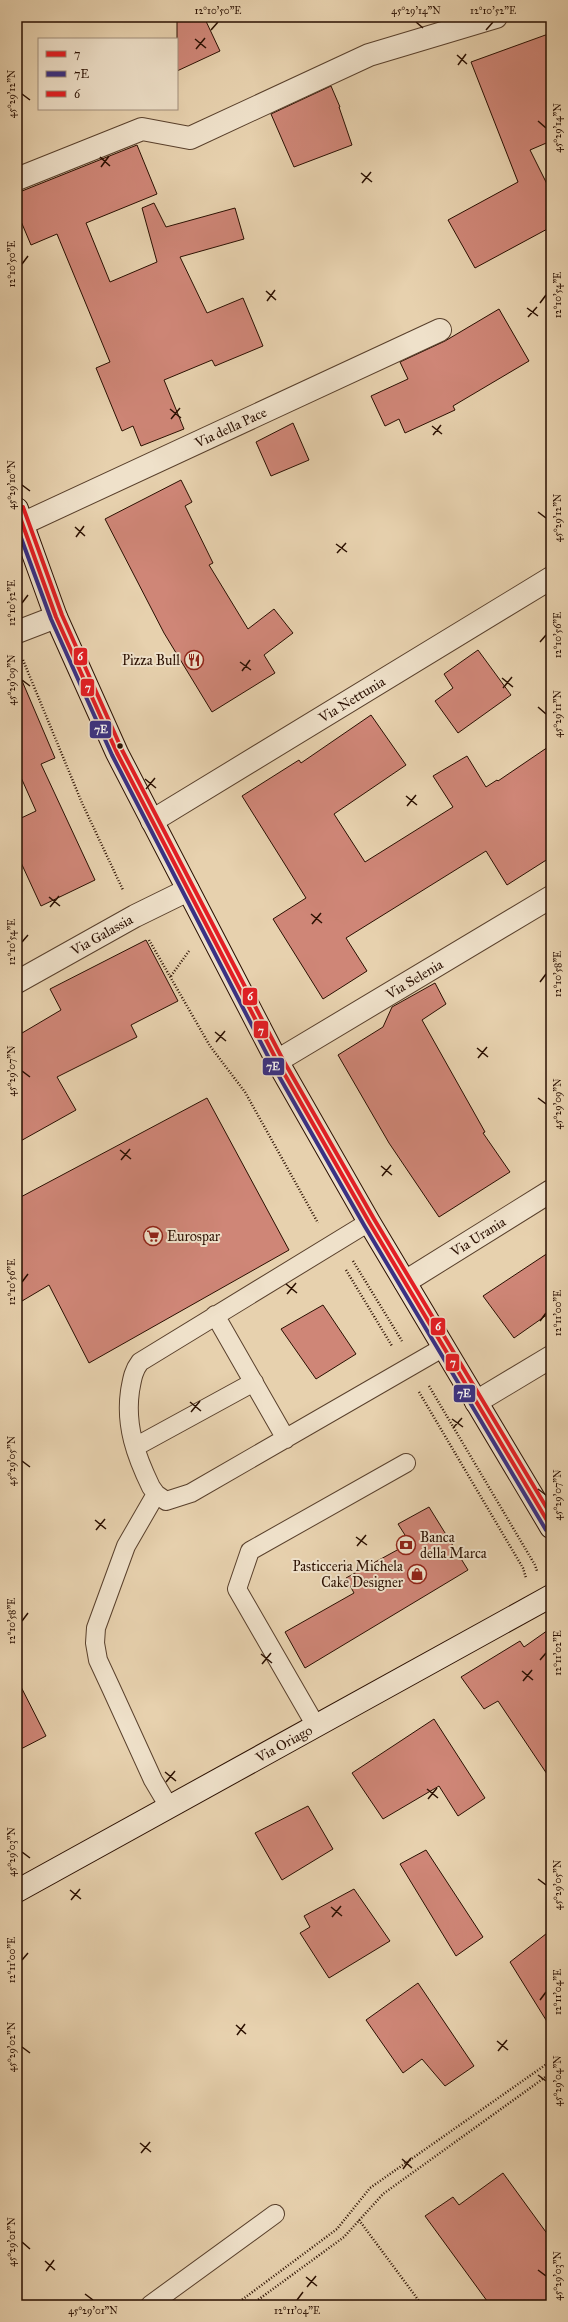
<svg xmlns="http://www.w3.org/2000/svg" width="568" height="2322" font-family="'IM FELL Great Primer',serif">
<rect width="100%" height="100%" fill="#e7d1ae"/>
<filter id="stains"><feTurbulence type="fractalNoise" baseFrequency=".005" numOctaves="4"/><feColorMatrix values="0 0 0 0 .2 0 0 0 0 .09 0 0 0 0 .02 0 0 0 .5 -.17"/></filter>
<radialGradient id="worn" r=".72"><stop offset=".6" stop-color="#630" stop-opacity="0"/><stop offset="1" stop-color="#630" stop-opacity=".3"/></radialGradient>
<path fill="#cf8677" stroke="#2a0f01" d="M 177,17 L 204,17 L 220,51 L 177,71 Z
M 551,33 L 551,141 L 530,150 L 551,192 L 551,227 L 475,268 L 448,220 L 518,182 L 471,62 Z
M 331,86 L 340,107 L 339,107 L 352,145 L 294,167 L 271,114 Z
M 137,145 L 157,194 L 86,223 L 110,282 L 157,262 L 142,208 L 154,203 L 166,227 L 235,208 L 244,239 L 180,257 L 207,313 L 243,298 L 263,346 L 215,366 L 212,360 L 164,380 L 184,429 L 141,446 L 133,426 L 122,431 L 96,368 L 110,362 L 57,234 L 31,245 L 17,212 L 17,193 Z
M 499,309 L 529,361 L 453,406 L 455,410 L 405,433 L 399,419 L 385,426 L 371,396 L 408,379 L 400,362 L 445,341 Z
M 293,423 L 309,460 L 271,476 L 256,442 Z
M 181,480 L 192,502 L 185,506 L 213,563 L 209,565 L 248,629 L 274,609 L 293,633 L 264,655 L 275,673 L 212,712 L 164,633 L 105,519 Z
M 478,650 L 511,695 L 458,733 L 435,701 L 453,688 L 444,674 Z
M 17,669 L 55,758 L 41,764 L 95,880 L 41,906 L 17,854 L 17,820 L 36,811 L 19,773 L 17,774 Z
M 371,715 L 406,765 L 334,814 L 365,862 L 453,807 L 433,776 L 467,756 L 486,787 L 497,780 L 498,781 L 551,745 L 551,857 L 507,885 L 486,851 L 346,938 L 367,971 L 323,999 L 273,919 L 306,898 L 242,796 L 299,760 L 301,763 Z
M 146,940 L 178,1001 L 131,1025 L 137,1037 L 57,1077 L 76,1110 L 17,1143 L 17,1036 L 61,1010 L 50,989 Z
M 435,983 L 446,1004 L 422,1020 L 485,1132 L 483,1133 L 510,1172 L 439,1217 L 389,1143 L 338,1055 L 383,1027 L 392,1007 Z
M 207,1098 L 289,1250 L 89,1363 L 49,1285 L 17,1304 L 17,1199 Z
M 551,1251 L 551,1312 L 514,1338 L 483,1296 Z
M 323,1305 L 356,1354 L 316,1379 L 281,1329 Z
M 429,1507 L 468,1570 L 305,1668 L 285,1632 L 354,1593 L 346,1578 L 410,1543 L 398,1524 Z
M 551,1628 L 551,1780 L 498,1701 L 484,1709 L 461,1677 L 520,1641 L 524,1647 Z
M 17,1679 L 46,1736 L 17,1751 Z
M 434,1719 L 485,1798 L 458,1816 L 439,1786 L 383,1819 L 352,1773 Z
M 308,1806 L 333,1849 L 282,1880 L 255,1833 Z
M 426,1850 L 483,1937 L 456,1956 L 400,1864 Z
M 354,1889 L 390,1941 L 329,1978 L 300,1933 L 310,1927 L 304,1916 Z
M 551,1930 L 551,2028 L 510,1962 Z
M 418,1983 L 474,2066 L 445,2086 L 422,2059 L 403,2073 L 366,2020 Z
M 503,2173 L 551,2239 L 551,2305 L 490,2305 L 425,2216 L 453,2197 L 459,2205 Z"/>
<g fill="none" stroke-linecap="round" stroke-linejoin="round">
<defs>
<path id="lane" d="M 369,1222 L 140,1362 C 133,1371 132,1380 130,1391 C 125,1426 136,1456 151,1487 L 156,1494 L 166,1501 L 191,1493 L 444,1347
M 215,1315 L 286,1439
M 135,1447 L 254,1382
M 156,1494 L 126,1546 L 96,1628 L 95,1643 L 98,1660 L 111,1688 L 153,1780 L 169,1807
M 316,1726 L 237,1589 L 250,1551 L 406,1463
M 150,2305 L 275,2214"/>
<g id="street">
<path d="M 17,179 L 142,129 L 190,138 L 369,55 L 496,17"/>
<path id="s1" d="M 22,524 L 440,330"/>
<path d="M 17,632 L 56,617"/>
<path id="s2" d="M 152,821 L 551,578"/>
<path id="s3" d="M 17,982 L 135,916 L 188,890"/>
<path id="s4" d="M 277,1061 L 551,897"/>
<path id="s5" d="M 405,1282 L 551,1191"/>
<path d="M 476,1402 L 551,1357"/>
</g>
<g id="secondary">
<path d="M 17,509 L 56,617 L 117,753 L 277,1061 L 369,1222 L 551,1527"/>
<path id="s6" d="M 17,1891 L 551,1596"/>
</g>
</defs>
<use href="#lane" stroke="#59402c" stroke-width="20"/>
<use href="#street" stroke="#59402c" stroke-width="24"/>
<use href="#secondary" stroke="#2a0f01" stroke-width="24"/>
<path stroke="#2a0f01" stroke-width="2.5" stroke-dasharray="1 2" stroke-linecap="butt" d="M 23,660 L 82,803 L 123,890
M 149,940 L 210,1046 L 245,1092 L 318,1223
M 171,976 L 189,951
M 353,1261 L 402,1341
M 346,1270 L 392,1346
M 429,1386 L 535,1565 L 537,1571
M 419,1392 L 523,1568 L 526,1578
M 359,2220 L 422,2305
M 235,2305 L 337,2229 L 370,2188 L 551,2061
M 251,2305 L 344,2237 L 383,2194 L 551,2073"/>
<use href="#lane" stroke="#efe1ca" stroke-width="18"/>
<use href="#street" stroke="#efe1ca" stroke-width="22"/>
<use href="#secondary" stroke="#efe1ca" stroke-width="22"/>
<defs>
<path id="bus-1" d="M 17,509 L 56,617 L 117,753 L 277,1061 L 369,1222 L 551,1527"/>
<path id="bus-2" d="M 17,527 L 51,619 L 112,755 L 272,1064 L 364,1225 L 546,1530"/>
<path id="bus-3" d="M 23,507 L 62,615 L 122,750 L 282,1058 L 374,1219 L 551,1515"/>
</defs>
<use href="#bus-1" stroke="#efe1ca" stroke-width="7"/>
<use href="#bus-2" stroke="#efe1ca" stroke-width="7"/>
<use href="#bus-3" stroke="#efe1ca" stroke-width="7"/>
<use href="#bus-1" stroke="#e31e24" stroke-width="4"/>
<use href="#bus-2" stroke="#393185" stroke-width="4"/>
<use href="#bus-3" stroke="#e31e24" stroke-width="4"/>
</g>
<path fill="none" stroke="#2a0f01" stroke-width="1.5" d="M 416,22 L 423,28M 211,30 L 218,22M 486,30 L 493,22M 195,39 L 206,48M 196,49 L 205,38M 457,55 L 467,64M 458,65 L 466,54M 22,94 L 30,100M 538,121 L 546,128M 100,157 L 110,166M 101,167 L 109,156M 361,173 L 372,182M 362,183 L 371,172M 22,264 L 28,256M 266,291 L 276,300M 267,301 L 275,290M 540,303 L 546,295M 527,308 L 538,316M 528,317 L 537,307M 170,409 L 181,418M 171,419 L 180,408M 432,426 L 442,434M 433,435 L 441,425M 22,485 L 30,491M 538,512 L 546,518M 75,527 L 85,536M 76,537 L 84,526M 336,544 L 347,552M 337,553 L 346,543M 22,603 L 28,595M 540,642 L 546,635M 240,662 L 251,670M 242,671 L 250,660M 502,678 L 513,687M 22,680 L 30,686M 503,688 L 512,677M 538,707 L 546,714M 145,779 L 156,788M 146,789 L 155,778M 406,796 L 417,805M 407,806 L 416,795M 49,897 L 60,906M 50,907 L 59,896M 311,914 L 322,923M 312,924 L 321,913M 22,942 L 28,935M 540,982 L 546,974M 215,1032 L 226,1041M 216,1042 L 225,1031M 477,1048 L 488,1057M 478,1058 L 487,1047M 22,1071 L 30,1077M 538,1098 L 546,1104M 120,1150 L 131,1159M 121,1160 L 130,1149M 381,1166 L 392,1175M 382,1176 L 391,1165M 22,1282 L 28,1274M 286,1284 L 297,1293M 287,1294 L 296,1283M 540,1321 L 546,1313M 190,1402 L 201,1411M 191,1412 L 200,1401M 452,1419 L 463,1427M 453,1428 L 462,1418M 22,1461 L 30,1467M 538,1489 L 546,1495M 95,1520 L 106,1529M 96,1530 L 105,1519M 356,1537 L 367,1545M 357,1546 L 366,1535M 22,1621 L 28,1613M 261,1654 L 272,1663M 540,1660 L 546,1653M 262,1664 L 271,1653M 522,1671 L 533,1680M 523,1681 L 532,1670M 165,1772 L 176,1781M 166,1782 L 175,1771M 427,1789 L 438,1798M 428,1799 L 437,1788M 22,1852 L 30,1858M 538,1879 L 546,1885M 70,1890 L 81,1899M 71,1900 L 80,1889M 331,1907 L 342,1916M 332,1917 L 341,1906M 22,1960 L 28,1953M 540,2000 L 546,1992M 236,2025 L 246,2034M 237,2035 L 245,2024M 497,2041 L 508,2050M 22,2047 L 30,2053M 498,2051 L 507,2040M 538,2075 L 546,2081M 140,2143 L 151,2152M 141,2153 L 150,2142M 402,2159 L 412,2168M 403,2169 L 411,2158M 22,2242 L 30,2249M 45,2261 L 55,2270M 538,2270 L 546,2276M 46,2271 L 54,2260M 306,2277 L 317,2286M 307,2287 L 316,2276M 85,2294 L 93,2300M 297,2300 L 303,2292"/>
<defs>
<symbol id="restaurant-ring" viewBox="-11 -11 22 22"><circle r="9.5" fill="#efe1ca" stroke="#8f2418" stroke-width="1.5"/><path d="M-5-6h1v4h1v-4h1v4h1v-4h1v5L-1.5 .5V6h-2V.5L-5-1ZM5-6V6H3V1.5H1.5Q1.5-4 5-6Z" fill="#8f2418"/></symbol>
<symbol id="supermarket-ring" viewBox="-11 -11 22 22"><circle r="9.5" fill="#efe1ca" stroke="#8f2418" stroke-width="1.5"/><path d="M-6-5.5h2.5l.6 2H6L4.5 2H-2.5L-4.4-4H-6ZM-1.5 3.2a1.3 1.3 0 1 0 .1 0ZM3 3.2a1.3 1.3 0 1 0 .1 0Z" fill="#8f2418"/></symbol>
<symbol id="bank-ring" viewBox="-11 -11 22 22"><circle r="9.5" fill="#efe1ca" stroke="#8f2418" stroke-width="1.5"/><path d="M-6-4H6V4H-6ZM0-2.3a2.3 2.3 0 1 0 0 4.6a2.3 2.3 0 1 0 0-4.6Z" fill="#8f2418"/></symbol>
<symbol id="shop-ring" viewBox="-11 -11 22 22"><circle r="9.5" fill="#efe1ca" stroke="#8f2418" stroke-width="1.5"/><path d="M-5-2.5h2.3a2.7 3.5 0 0 1 5.4 0H5L5.5 6h-11ZM-1.5-2.5h3a1.5 2.3 0 0 0-3 0Z" fill="#8f2418"/></symbol>
</defs>
<g fill-rule="evenodd">
<use href="#restaurant-ring" x="183" y="649" width="22" height="22"/>
<use href="#supermarket-ring" x="142" y="1225" width="22" height="22"/>
<use href="#bank-ring" x="395" y="1534" width="22" height="22"/>
<use href="#shop-ring" x="406" y="1563" width="22" height="22"/>
</g>
<circle fill="#2a0f01" stroke="#efe1ca" stroke-width="1.5" cx="120" cy="746" r="3.5"/>
<g text-anchor="middle" dominant-baseline="central" stroke-width="4" stroke-linejoin="round" paint-order="stroke">
<g font-size="14" fill="#2a0f01" stroke="#efe1ca">
<text stroke="none"><textPath href="#s1" startOffset="230">Via della Pace</textPath></text>
<text stroke="none"><textPath href="#s2" startOffset="234">Via Nettunia</textPath></text>
<text stroke="none"><textPath href="#s3" startOffset="97">Via Galassia</textPath></text>
<text stroke="none"><textPath href="#s4" startOffset="160">Via Selenia</textPath></text>
<text stroke="none"><textPath href="#s5" startOffset="86">Via Urania</textPath></text>
<text stroke="none"><textPath href="#s6" startOffset="305">Via Oriago</textPath></text>
</g>
<g font-size="14" fill="#2a0f01" stroke="#efe1ca" text-anchor="end">
<text x="180" y="660">Pizza Bull</text>
<text x="167" y="1236" text-anchor="start">Eurospar</text>
<text x="420" y="1537" text-anchor="start">Banca<tspan x="420" dy="16">della Marca</tspan></text>
<text x="403" y="1566">Pasticceria Michela<tspan x="403" dy="16">Cake Designer</tspan></text>
</g>
</g>
<g stroke="#efe1ca" stroke-width="1.5">
<rect x="73" y="647" width="15" height="19" rx="4" fill="#e31e24"/>
<rect x="80" y="678" width="15" height="19" rx="4" fill="#e31e24"/>
<rect x="89" y="720" width="23" height="19" rx="4" fill="#393185"/>
<rect x="242" y="987" width="16" height="19" rx="4" fill="#e31e24"/>
<rect x="253" y="1020" width="16" height="19" rx="4" fill="#e31e24"/>
<rect x="262" y="1057" width="23" height="19" rx="4" fill="#393185"/>
<rect x="430" y="1317" width="16" height="19" rx="4" fill="#e31e24"/>
<rect x="445" y="1353" width="15" height="19" rx="4" fill="#e31e24"/>
<rect x="453" y="1384" width="23" height="19" rx="4" fill="#393185"/>
</g>
<g font-size="11" text-anchor="middle" font-weight="bold" fill="#fff">
<text x="80" y="660">6</text>
<text x="88" y="691">7</text>
<text x="101" y="733">7E</text>
<text x="250" y="1000">6</text>
<text x="261" y="1034">7</text>
<text x="273" y="1070">7E</text>
<text x="438" y="1330">6</text>
<text x="453" y="1366">7</text>
<text x="464" y="1397">7E</text>
</g>
<rect width="568" height="2322" fill="none" stroke="#e7d1ae" stroke-width="44"/>
<rect x="38" y="38" width="140" height="72" fill="#efe1ca" stroke="#a08d7a"/>
<rect x="46" y="51" width="20" height="6" fill="#e31e24" stroke="#a08d7a"/>
<text x="74" y="58" font-size="12" fill="#2a0f01">7</text>
<rect x="46" y="71" width="20" height="6" fill="#393185" stroke="#a08d7a"/>
<text x="74" y="78" font-size="12" fill="#2a0f01">7E</text>
<rect x="46" y="91" width="20" height="6" fill="#e31e24" stroke="#a08d7a"/>
<text x="74" y="98" font-size="12" fill="#2a0f01">6</text>
<rect x="22" y="22" width="524" height="2278" fill="none" stroke="#2a0f01" stroke-width="1.5"/>
<g font-size="10" text-anchor="middle" fill="#2a0f01">
<text x="218" y="14">12°10'50"E</text>
<text x="416" y="14">45°29'14"N</text>
<text x="493" y="14">12°10'52"E</text>
<text transform="translate(11 94) rotate(-90)" y="4">45°29'12"N</text>
<text transform="translate(557 128) rotate(-90)" y="4">45°29'14"N</text>
<text transform="translate(11 264) rotate(-90)" y="4">12°10'50"E</text>
<text transform="translate(557 295) rotate(-90)" y="4">12°10'54"E</text>
<text transform="translate(11 485) rotate(-90)" y="4">45°29'10"N</text>
<text transform="translate(557 518) rotate(-90)" y="4">45°29'12"N</text>
<text transform="translate(11 603) rotate(-90)" y="4">12°10'52"E</text>
<text transform="translate(557 635) rotate(-90)" y="4">12°10'56"E</text>
<text transform="translate(11 680) rotate(-90)" y="4">45°29'09"N</text>
<text transform="translate(557 714) rotate(-90)" y="4">45°29'11"N</text>
<text transform="translate(11 942) rotate(-90)" y="4">12°10'54"E</text>
<text transform="translate(557 974) rotate(-90)" y="4">12°10'58"E</text>
<text transform="translate(11 1071) rotate(-90)" y="4">45°29'07"N</text>
<text transform="translate(557 1104) rotate(-90)" y="4">45°29'09"N</text>
<text transform="translate(11 1282) rotate(-90)" y="4">12°10'56"E</text>
<text transform="translate(557 1313) rotate(-90)" y="4">12°11'00"E</text>
<text transform="translate(11 1461) rotate(-90)" y="4">45°29'05"N</text>
<text transform="translate(557 1495) rotate(-90)" y="4">45°29'07"N</text>
<text transform="translate(11 1621) rotate(-90)" y="4">12°10'58"E</text>
<text transform="translate(557 1653) rotate(-90)" y="4">12°11'02"E</text>
<text transform="translate(11 1852) rotate(-90)" y="4">45°29'03"N</text>
<text transform="translate(557 1885) rotate(-90)" y="4">45°29'05"N</text>
<text transform="translate(11 1960) rotate(-90)" y="4">12°11'00"E</text>
<text transform="translate(557 1992) rotate(-90)" y="4">12°11'04"E</text>
<text transform="translate(11 2047) rotate(-90)" y="4">45°29'02"N</text>
<text transform="translate(557 2081) rotate(-90)" y="4">45°29'04"N</text>
<text transform="translate(11 2242) rotate(-90)" y="4">45°29'01"N</text>
<text transform="translate(557 2276) rotate(-90)" y="4">45°29'03"N</text>
<text x="93" y="2314">45°29'01"N</text>
<text x="297" y="2314">12°11'04"E</text>
</g>
<rect width="100%" height="100%" filter="url(#stains)"/>
<rect width="100%" height="100%" fill="url(#worn)"/>
</svg>
